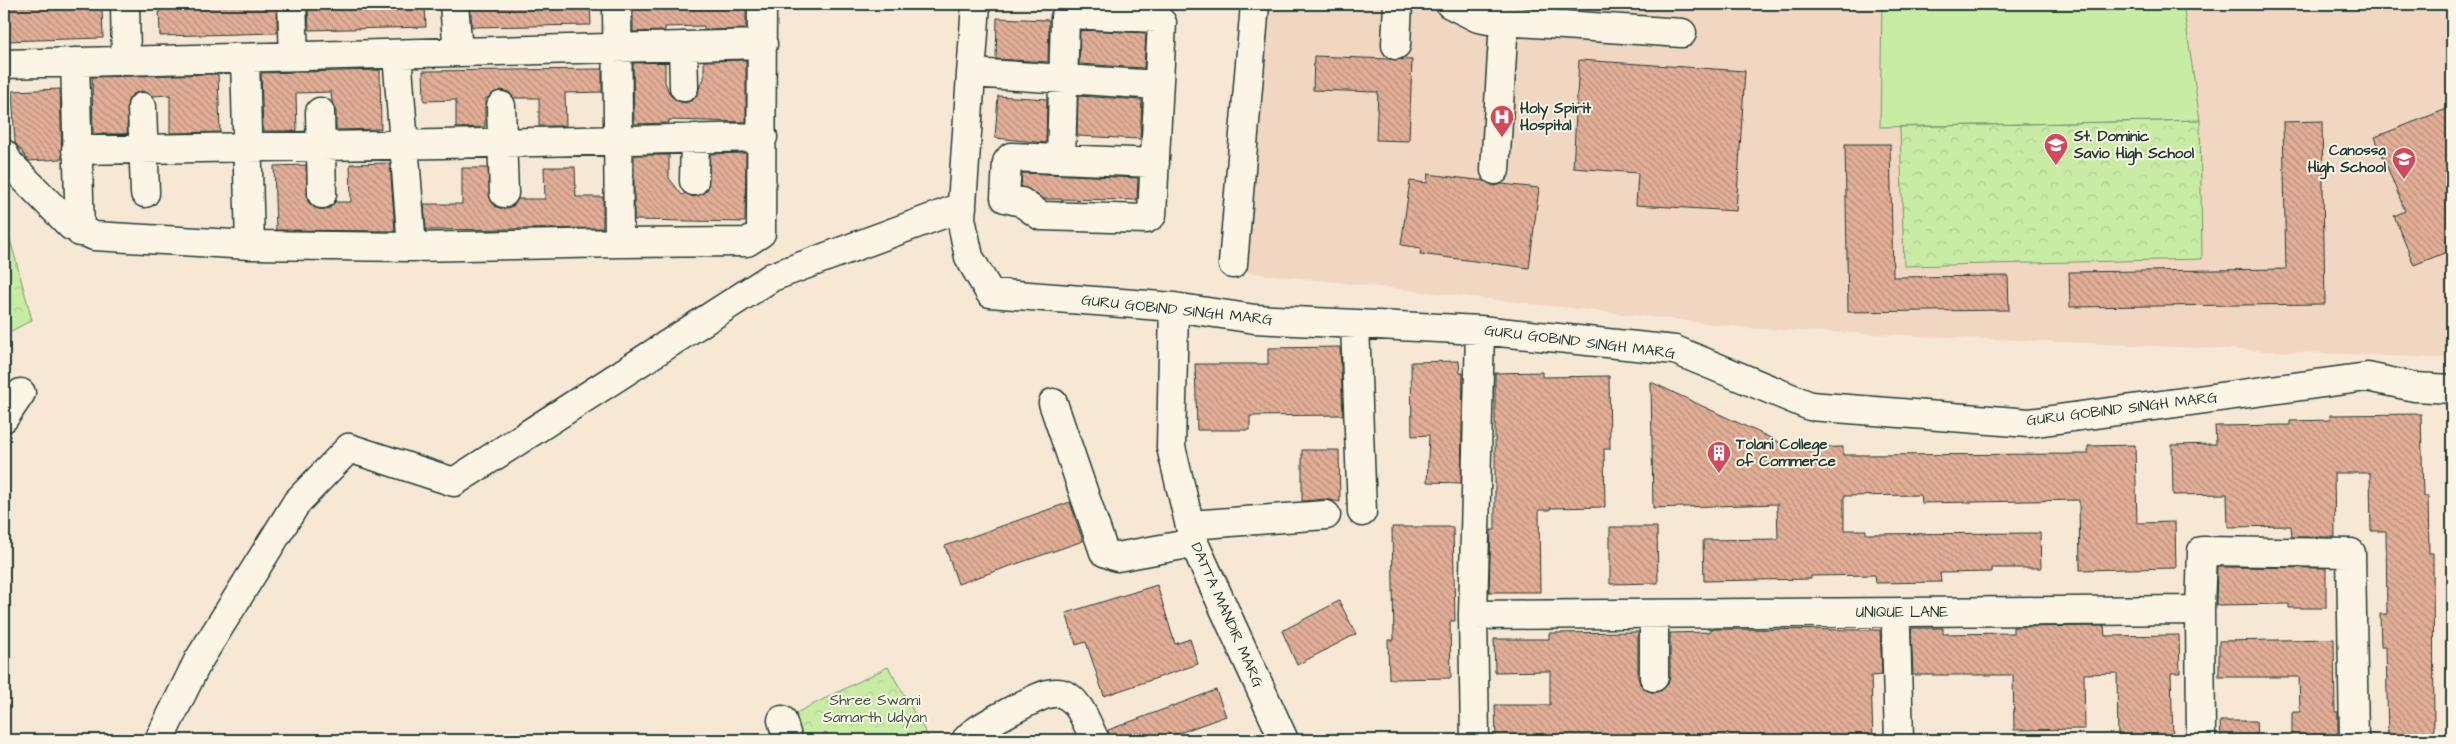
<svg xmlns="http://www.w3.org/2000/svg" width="2456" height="744" font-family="'Architects Daughter',sans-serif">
<defs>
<pattern id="park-crowns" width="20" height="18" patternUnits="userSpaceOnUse" patternTransform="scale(1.25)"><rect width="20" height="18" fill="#c9eca5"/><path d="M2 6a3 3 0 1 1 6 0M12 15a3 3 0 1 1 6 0" fill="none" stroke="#accb8f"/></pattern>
<pattern id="building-back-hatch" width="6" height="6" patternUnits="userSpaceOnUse" patternTransform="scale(1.25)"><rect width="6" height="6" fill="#e3ae97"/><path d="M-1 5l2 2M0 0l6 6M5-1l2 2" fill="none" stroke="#b78f7c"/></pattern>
</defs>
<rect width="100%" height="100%" fill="#f7e7d5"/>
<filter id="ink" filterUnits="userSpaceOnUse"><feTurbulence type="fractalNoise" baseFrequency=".02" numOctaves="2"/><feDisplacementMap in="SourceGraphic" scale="10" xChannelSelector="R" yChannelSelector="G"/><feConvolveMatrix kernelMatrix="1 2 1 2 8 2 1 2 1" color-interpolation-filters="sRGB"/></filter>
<g filter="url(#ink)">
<path fill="#f1d6c2" d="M 1245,4 L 2452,4 L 2452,356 L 2437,358 L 1759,329 L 1236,271 Z"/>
<path fill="url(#park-crowns)" stroke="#74946c" d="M 2200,120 L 2202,259 L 1904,266 L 1900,127 Z
M 4,217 L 32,320 L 4,335 Z
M 888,667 L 930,740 L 791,740 L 782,720 Z"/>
<path fill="#c9eca5" stroke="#74946c" d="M 1882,4 L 2183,4 L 2200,120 L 1880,127 Z"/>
<path fill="url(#building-back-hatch)" stroke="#1f3d34" d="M 50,4 L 86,4 L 86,8 L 102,8 L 103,38 L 4,41 L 4,6 Z
M 170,4 L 277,4 L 277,33 L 160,36 L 159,8 L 170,8 Z
M 308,4 L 425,4 L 426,27 L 309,30 Z
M 470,4 L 590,4 L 591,25 L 472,27 Z
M 633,4 L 746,4 L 746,29 L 704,30 L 704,26 L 665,27 L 665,31 L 633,32 Z
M 997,18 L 1049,20 L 1048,62 L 996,59 Z
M 1080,30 L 1146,33 L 1144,68 L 1079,64 Z
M 1314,56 L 1412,60 L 1409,141 L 1376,140 L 1378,92 L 1313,90 Z
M 746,60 L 746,122 L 669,120 L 669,123 L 634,124 L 633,63 L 665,62 L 665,82 L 670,95 L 677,101 L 685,103 L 693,100 L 698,94 L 700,85 L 704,79 L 704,61 Z
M 1579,60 L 1745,71 L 1736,211 L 1636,205 L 1638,173 L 1573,168 Z
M 602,69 L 602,92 L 565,93 L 566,126 L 539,126 L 539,98 L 514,98 L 509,92 L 501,90 L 485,99 L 485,127 L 456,128 L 456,100 L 424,101 L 423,71 Z
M 380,70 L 381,129 L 336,130 L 336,112 L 332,102 L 331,92 L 296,93 L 297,131 L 263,131 L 261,73 Z
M 218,74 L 220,132 L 170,133 L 170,95 L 152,96 L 142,91 L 133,94 L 128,100 L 127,134 L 93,134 L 92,77 Z
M 60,89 L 62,159 L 29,161 L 15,143 L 12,91 Z
M 998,96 L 1047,99 L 1046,143 L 995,138 Z
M 1078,96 L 1142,100 L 1140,139 L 1077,136 Z
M 2452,107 L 2452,250 L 2414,265 L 2394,216 L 2405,211 L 2375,137 Z
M 2322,121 L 2325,304 L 2070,307 L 2069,272 L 2286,269 L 2283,122 Z
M 1845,144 L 1890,144 L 1893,277 L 2008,276 L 2009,310 L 1848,312 Z
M 746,153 L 745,222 L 634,220 L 634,155 L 669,155 L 669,178 L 682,195 L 685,193 L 694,197 L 702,194 L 708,189 L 710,154 Z
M 390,163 L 395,231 L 276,230 L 274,166 L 306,165 L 308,202 L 315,208 L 323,210 L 330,208 L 335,202 L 351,202 L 350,164 Z
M 544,167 L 575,167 L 576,197 L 603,197 L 603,228 L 426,230 L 424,204 L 462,204 L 462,168 L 488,168 L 491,201 L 496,207 L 504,209 L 513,206 L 518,199 L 545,199 Z
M 1022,173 L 1138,178 L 1137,200 L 1044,199 L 1021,186 Z
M 1428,174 L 1485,181 L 1494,186 L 1502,184 L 1539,188 L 1529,268 L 1420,254 L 1421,248 L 1401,245 L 1410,181 L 1427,183 Z
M 1340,347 L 1343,415 L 1250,416 L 1250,430 L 1197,430 L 1195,364 L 1268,364 L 1268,348 Z
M 1459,361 L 1460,373 L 1463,373 L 1461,483 L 1427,482 L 1429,435 L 1412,436 L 1411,362 Z
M 1542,372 L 1542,377 L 1609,376 L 1610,449 L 1604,449 L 1605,507 L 1550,508 L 1550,510 L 1539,510 L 1540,592 L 1489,592 L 1491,530 L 1495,530 L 1495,373 Z
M 1651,382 L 1792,448 L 1843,447 L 1843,455 L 2088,454 L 2088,446 L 2135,445 L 2137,523 L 2175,522 L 2176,568 L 2080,570 L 2079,500 L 1922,503 L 1921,495 L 1844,496 L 1844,530 L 1866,530 L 1866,534 L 2040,533 L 2041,568 L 1992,568 L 1992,572 L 1940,573 L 1941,582 L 1876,583 L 1875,575 L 1811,576 L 1811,579 L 1704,581 L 1703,540 L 1778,539 L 1777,504 L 1653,508 Z
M 2421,414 L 2423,496 L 2428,496 L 2429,553 L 2433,553 L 2434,740 L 2388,740 L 2386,647 L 2381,647 L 2380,614 L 2387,614 L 2386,531 L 2371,531 L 2370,473 L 2334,473 L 2335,537 L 2292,537 L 2291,526 L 2228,527 L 2227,494 L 2173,495 L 2172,445 L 2216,444 L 2215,426 L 2290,425 L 2290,421 L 2330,420 L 2330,415 Z
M 1302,450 L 1339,450 L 1340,502 L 1325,499 L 1302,501 Z
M 1070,502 L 1083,541 L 958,584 L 945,546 Z
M 1392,527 L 1453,527 L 1455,621 L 1450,621 L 1451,678 L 1389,679 L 1388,640 L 1394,640 Z
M 1610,527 L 1657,527 L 1658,583 L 1610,584 Z
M 2217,567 L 2326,568 L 2326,608 L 2289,608 L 2289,604 L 2216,605 Z
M 1157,585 L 1175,644 L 1190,639 L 1198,664 L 1104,696 L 1086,642 L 1076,645 L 1066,613 Z
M 1339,601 L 1356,634 L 1297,665 L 1282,631 Z
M 2104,626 L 2105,636 L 2179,635 L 2180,673 L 2171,673 L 2173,740 L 2118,740 L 2117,673 L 2084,674 L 2085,729 L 2014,730 L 2013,675 L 1913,675 L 1911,628 L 1943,628 L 1943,634 L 2013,633 L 2013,627 Z
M 1710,629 L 1880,630 L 1882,675 L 1871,676 L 1873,740 L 1664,740 L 1664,737 L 1496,740 L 1495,705 L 1550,705 L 1550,671 L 1495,672 L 1494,639 L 1549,639 L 1549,633 L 1638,632 L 1638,677 L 1640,684 L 1646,690 L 1654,693 L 1662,690 L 1668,684 L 1670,677 L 1670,633 L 1710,632 Z
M 2334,639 L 2335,712 L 2338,712 L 2338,740 L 2292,740 L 2292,712 L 2300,712 L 2299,677 L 2219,677 L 2219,641 Z
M 1216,690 L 1226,716 L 1160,740 L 1110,740 L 1108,730 Z
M 2220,721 L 2256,721 L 2257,740 L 2221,740 Z"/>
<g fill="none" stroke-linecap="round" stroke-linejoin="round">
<defs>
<path id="minor" d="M 125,4 L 126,60
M 292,4 L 294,56
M 454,4 L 458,52
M 976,4 L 961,218 L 969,257 L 990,293 L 1174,307 L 1255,319 L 1480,330 L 1675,350 L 1810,406 L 2029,423 L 2367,377 L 2415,387 L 2452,389
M 1450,4 L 1478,18 L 1489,20 L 1682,33
M 1396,45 L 1398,4
M 683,46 L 684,87
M 397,54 L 412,247
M 245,58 L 250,245
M 75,62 L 80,232
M 4,64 L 763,44
M 971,73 L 1158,85
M 501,106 L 504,193
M 142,107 L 145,193
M 320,112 L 322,194
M 76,150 L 441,144 L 763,137
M 4,154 L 9,163 L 71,226 L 94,236 L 250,245 L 412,247 L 619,243 L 617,4
M 1061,158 L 1065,18 L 1069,14 L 1157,18 L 1162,23 L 1152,215 L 1146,219 L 1041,216 L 1021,202 L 1005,198 L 1007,162 L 1011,157 L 1155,163
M 1495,170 L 1504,21
M 694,181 L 695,138
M 619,243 L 747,242 L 761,233 L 762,4
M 1233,264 L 1255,4
M 1174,307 L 1171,447 L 1194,543 L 1284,740
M 1355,324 L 1362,512
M 1053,403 L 1104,552 L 1117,557 L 1194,543
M 4,418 L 21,393
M 1190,525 L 1326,515
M 2200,610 L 2202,551 L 2351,553 L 2354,740
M 1473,615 L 2200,610 L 2201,740
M 1896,630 L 1899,740
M 1654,677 L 1654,614
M 782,720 L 788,740
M 159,740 L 198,661 L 297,502 L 349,448 L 454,482 L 772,277 L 962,207
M 966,740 C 969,731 1036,697 1048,694 C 1053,693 1059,692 1063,694 C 1080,700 1087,725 1095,740
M 1475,740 L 1473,615 L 1480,330"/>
</defs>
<use href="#minor" stroke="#1f3d34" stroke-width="31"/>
<use href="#minor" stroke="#fcf5e5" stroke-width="28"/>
</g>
</g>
<defs>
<symbol id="hospital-pin" viewBox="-11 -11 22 30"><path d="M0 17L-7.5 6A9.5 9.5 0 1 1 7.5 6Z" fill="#d1495b" stroke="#fcf5e5"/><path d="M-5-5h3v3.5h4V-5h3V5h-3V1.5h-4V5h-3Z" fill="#fff"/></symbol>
<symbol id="school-pin" viewBox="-11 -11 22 30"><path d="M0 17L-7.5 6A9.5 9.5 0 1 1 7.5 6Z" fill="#d1495b" stroke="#fcf5e5"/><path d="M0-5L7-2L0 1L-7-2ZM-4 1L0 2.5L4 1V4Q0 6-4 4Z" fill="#fff"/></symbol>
<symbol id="building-pin" viewBox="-11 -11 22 30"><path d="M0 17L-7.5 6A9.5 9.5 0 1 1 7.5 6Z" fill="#d1495b" stroke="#fcf5e5"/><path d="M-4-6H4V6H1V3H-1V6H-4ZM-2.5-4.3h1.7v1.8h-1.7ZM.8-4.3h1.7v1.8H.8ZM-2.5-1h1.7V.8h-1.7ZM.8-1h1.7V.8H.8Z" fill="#fff"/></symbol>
</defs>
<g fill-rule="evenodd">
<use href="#hospital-pin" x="1488" y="103" width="28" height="38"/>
<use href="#school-pin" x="2042" y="131" width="28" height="38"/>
<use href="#school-pin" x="2390" y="145" width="28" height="38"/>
<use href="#building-pin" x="1705" y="439" width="28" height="38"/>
</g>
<g text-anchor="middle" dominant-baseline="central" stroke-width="4" stroke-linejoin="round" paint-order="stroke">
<g font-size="15" font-weight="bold" fill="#1f3d34" stroke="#fcf5e5" text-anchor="start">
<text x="1520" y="108">Holy Spirit<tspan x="1520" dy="17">Hospital</tspan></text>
<text x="2074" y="136">St. Dominic<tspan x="2074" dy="17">Savio High School</tspan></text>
<text x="2386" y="150" text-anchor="end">Canossa<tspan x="2386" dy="17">High School</tspan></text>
<text x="1736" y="444">Tolani College<tspan x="1736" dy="17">of Commerce</tspan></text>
</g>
<g font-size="15" fill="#1f3d34" stroke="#fcf5e5">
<text transform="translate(1177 310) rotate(6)">GURU GOBIND SINGH MARG</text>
<text transform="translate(1580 342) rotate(7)">GURU GOBIND SINGH MARG</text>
<text transform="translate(2122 409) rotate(-7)">GURU GOBIND SINGH MARG</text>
<text x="1902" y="612">UNIQUE LANE</text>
<text transform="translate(1227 615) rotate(66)">DATTA MANDIR MARG</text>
</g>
<g font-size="15" fill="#385745" stroke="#fcf5e5">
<text x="875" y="700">Shree Swami<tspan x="875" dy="17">Samarth Udyan</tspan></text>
</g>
</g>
<rect width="2456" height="744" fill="none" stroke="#fcf5e5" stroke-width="20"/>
<rect x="10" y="10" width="2436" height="724" fill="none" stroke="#1f3d34" stroke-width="2" filter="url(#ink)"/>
</svg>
